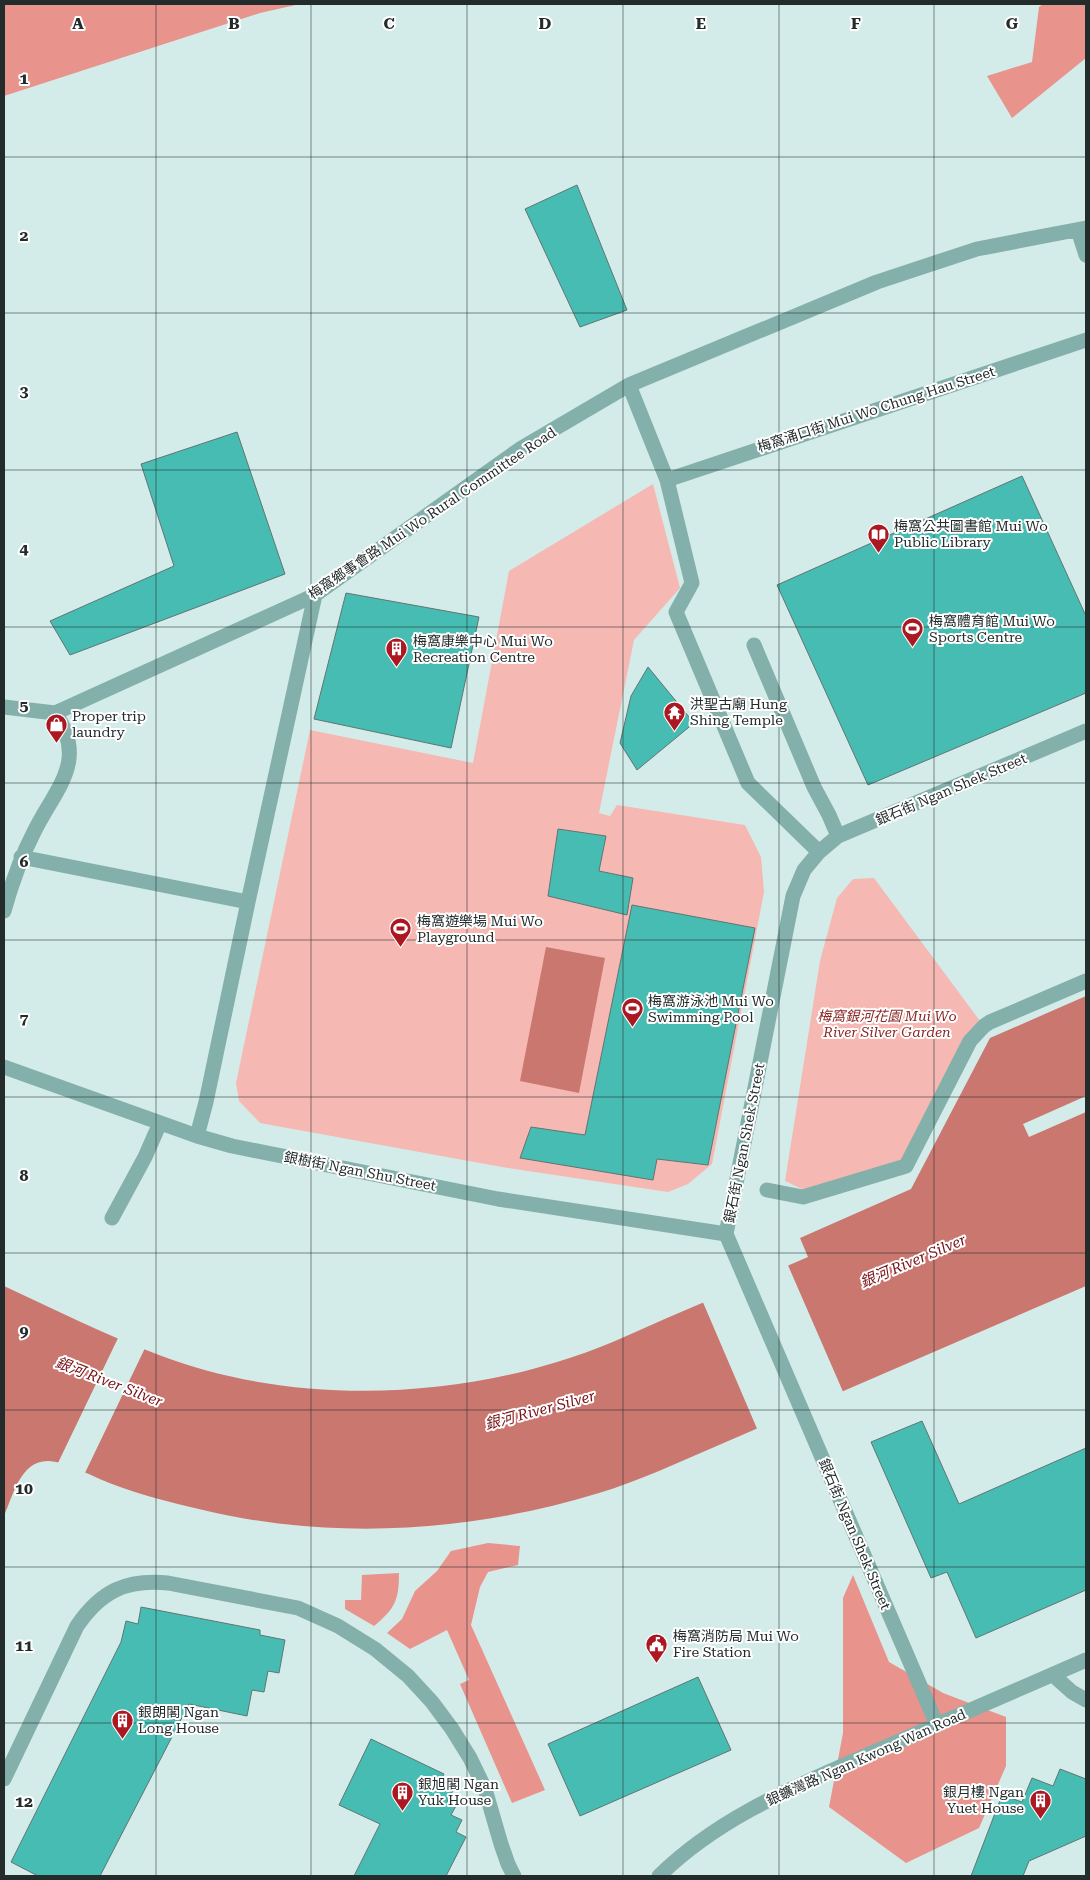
<svg xmlns="http://www.w3.org/2000/svg" width="1090" height="1880" font-family="'Roboto Serif','Noto Sans TC',serif">
<rect width="100%" height="100%" fill="#d4ece9"/>
<path fill="#f5b8b2" d="M 653,484 L 680,588 L 634,640 L 599,813 L 610,816 L 617,805 L 745,825 L 761,857 L 764,892 L 712,1164 L 688,1184 L 668,1192 L 502,1167 L 260,1123 L 239,1101 L 236,1083 L 310,730 L 473,763 L 509,571 Z
M 874,878 L 980,1021 L 905,1159 L 804,1190 L 785,1181 L 820,961 L 837,898 L 853,879 Z"/>
<path fill="#e8938c" d="M 4,4 L 300,4 L 260,13 L 4,96 Z
M 1043,4 L 1086,4 L 1086,58 L 1012,118 L 987,76 L 1032,62 L 1039,7 Z
M 488,1543 L 520,1546 L 518,1565 L 488,1572 L 480,1587 L 471,1625 L 545,1790 L 512,1803 L 460,1684 L 469,1680 L 447,1630 L 410,1649 L 387,1633 L 402,1619 L 415,1591 L 437,1571 L 451,1551 Z
M 399,1573 C 399,1600 395,1609 374,1626 L 345,1609 L 345,1600 L 361,1600 L 362,1575 Z
M 853,1575 L 889,1662 L 943,1693 L 1006,1717 L 1006,1766 L 979,1828 L 906,1863 L 829,1807 L 843,1733 L 843,1598 Z"/>
<path fill="#ca7770" d="M 546,947 L 605,958 L 579,1093 L 520,1081 Z
M 1086,996 L 1086,1286 L 659,1471 C 639,1479 619,1487 599,1493 C 472,1532 333,1541 203,1510 C 172,1503 141,1495 112,1484 C 96,1478 64,1461 48,1461 C 20,1461 13,1496 4,1516 L 4,1286 C 55,1310 106,1335 159,1355 C 282,1402 432,1401 557,1362 C 595,1351 631,1334 667,1318 C 714,1298 761,1277 808,1257 L 800,1238 L 911,1189 L 990,1038 Z"/>
<path fill="#d4ece9" d="M 1086,1096 L 1086,1112 L 1029,1137 L 1023,1124 Z
M 787,1263 L 844,1394 L 758,1431 L 702,1300 Z
M 119,1336 L 146,1346 L 84,1475 L 57,1465 Z"/>
<path fill="#47bcb2" stroke="#607573" d="M 577,185 L 627,310 L 580,327 L 525,209 Z
M 237,432 L 285,574 L 70,655 L 50,621 L 174,566 L 141,464 Z
M 1022,476 L 1086,616 L 1086,693 L 868,785 L 777,585 Z
M 346,593 L 479,617 L 451,748 L 314,719 Z
M 648,667 L 694,723 L 637,770 L 620,743 L 631,696 Z
M 558,829 L 606,836 L 599,871 L 633,878 L 627,915 L 548,896 Z
M 632,905 L 755,928 L 708,1165 L 657,1159 L 653,1180 L 520,1158 L 531,1127 L 585,1135 Z
M 922,1421 L 959,1504 L 1086,1448 L 1086,1590 L 976,1638 L 947,1572 L 931,1578 L 871,1442 Z
M 141,1607 L 260,1630 L 260,1635 L 285,1640 L 279,1673 L 268,1671 L 264,1692 L 252,1690 L 247,1716 L 189,1704 L 100,1876 L 38,1876 L 11,1862 L 121,1642 L 126,1621 L 138,1624 Z
M 698,1677 L 731,1750 L 580,1816 L 548,1744 Z
M 371,1739 L 444,1774 L 440,1782 L 454,1789 L 447,1801 L 456,1806 L 451,1815 L 462,1820 L 456,1832 L 466,1837 L 446,1876 L 354,1876 L 380,1824 L 339,1805 Z
M 1060,1769 L 1086,1779 L 1086,1836 L 1029,1861 L 1023,1876 L 971,1876 L 1002,1795 L 1022,1802 L 1032,1778 L 1053,1786 Z"/>
<g fill="none" stroke-linecap="round" stroke-linejoin="round">
<path stroke="#84b0ab" stroke-width="15" d="M 1078,230 L 1086,255
M 629,385 L 667,480 L 692,583 L 676,612 L 748,783 L 819,852
M 667,480 L 1086,340
M 754,645 L 814,787 L 829,815 L 838,836
M 4,707 L 55,713 L 315,595 L 520,449 L 629,385 L 877,282 L 977,249 L 1086,228
M 21,857 L 248,902
M 4,911 C 12,882 20,859 34,832 C 55,789 89,761 55,713
M 4,1067 L 197,1136 L 232,1146 L 498,1199 L 726,1234
M 197,1136 L 206,1102 L 248,902 L 315,595
M 767,1190 L 803,1197 L 906,1166 L 970,1041 L 984,1026 L 990,1022 L 1086,981
M 112,1218 L 145,1157 L 160,1123
M 1053,1675 L 1072,1692 L 1086,1700
M 937,1725 L 726,1234 L 793,896 L 804,870 L 819,852 L 838,836 L 1086,731
M 4,1779 L 77,1626 C 101,1591 126,1579 168,1583 L 298,1608 L 338,1626 L 375,1649 L 408,1676 L 432,1702 L 452,1729 L 470,1758 L 485,1789 L 501,1844 L 508,1864 L 514,1876
M 659,1876 C 720,1816 797,1786 874,1752 C 945,1721 1016,1691 1086,1660"/>
</g>
<path fill="none" stroke="#232c2b" stroke-width="1" stroke-opacity="0.55" d="M 156,4 L 156,1876M 311,4 L 311,1876M 467,4 L 467,1876M 623,4 L 623,1876M 779,4 L 779,1876M 934,4 L 934,1876M 4,157 L 1086,157M 4,313 L 1086,313M 4,470 L 1086,470M 4,627 L 1086,627M 4,783 L 1086,783M 4,940 L 1086,940M 4,1097 L 1086,1097M 4,1253 L 1086,1253M 4,1410 L 1086,1410M 4,1567 L 1086,1567M 4,1723 L 1086,1723"/>
<defs>
<symbol id="library-pin" viewBox="-11 -11 22 30"><path d="M0 17L-7.5 6A9.5 9.5 0 1 1 7.5 6Z" fill="#ac1822" stroke="#fff"/><path d="M-6-4Q-3-5.5-.7-3.5V5Q-3 3-6 4ZM6-4Q3-5.5 .7-3.5V5Q3 3 6 4Z" fill="#fff"/></symbol>
<symbol id="stadium-pin" viewBox="-11 -11 22 30"><path d="M0 17L-7.5 6A9.5 9.5 0 1 1 7.5 6Z" fill="#ac1822" stroke="#fff"/><path d="M0-5a6.5 5 0 1 0 0 10a6.5 5 0 1 0 0-10ZM-3.5-1.8h7v3.6h-7Z" fill="#fff"/></symbol>
<symbol id="building-pin" viewBox="-11 -11 22 30"><path d="M0 17L-7.5 6A9.5 9.5 0 1 1 7.5 6Z" fill="#ac1822" stroke="#fff"/><path d="M-4-6H4V6H1V3H-1V6H-4ZM-2.5-4.3h1.7v1.8h-1.7ZM.8-4.3h1.7v1.8H.8ZM-2.5-1h1.7V.8h-1.7ZM.8-1h1.7V.8H.8Z" fill="#fff"/></symbol>
<symbol id="temple-pin" viewBox="-11 -11 22 30"><path d="M0 17L-7.5 6A9.5 9.5 0 1 1 7.5 6Z" fill="#ac1822" stroke="#fff"/><path d="M0-6L5-2H3V0L6.5 2.5H4V6H1.5V3h-3V6H-4V2.5H-6.5L-3 0V-2H-5Z" fill="#fff"/></symbol>
<symbol id="shop-pin" viewBox="-11 -11 22 30"><path d="M0 17L-7.5 6A9.5 9.5 0 1 1 7.5 6Z" fill="#ac1822" stroke="#fff"/><path d="M-5-2.5h2.3a2.7 3.5 0 0 1 5.4 0H5L5.5 6h-11ZM-1.5-2.5h3a1.5 2.3 0 0 0-3 0Z" fill="#fff"/></symbol>
<symbol id="civic-pin" viewBox="-11 -11 22 30"><path d="M0 17L-7.5 6A9.5 9.5 0 1 1 7.5 6Z" fill="#ac1822" stroke="#fff"/><path d="M-.6-6.5H3V-4.5H.6V-3L4-1V1h2V6H-6V1h2V-1L-.6-3ZM-1.2 2.5V6h2.4V2.5Z" fill="#fff"/></symbol>
</defs>
<g fill-rule="evenodd">
<use href="#library-pin" x="866" y="522" width="25" height="34"/>
<use href="#stadium-pin" x="900" y="616" width="25" height="34"/>
<use href="#building-pin" x="384" y="636" width="25" height="34"/>
<use href="#temple-pin" x="662" y="700" width="25" height="34"/>
<use href="#shop-pin" x="44" y="712" width="25" height="34"/>
<use href="#stadium-pin" x="388" y="916" width="25" height="34"/>
<use href="#stadium-pin" x="620" y="996" width="25" height="34"/>
<use href="#civic-pin" x="644" y="1632" width="25" height="34"/>
<use href="#building-pin" x="110" y="1708" width="25" height="34"/>
<use href="#building-pin" x="390" y="1780" width="25" height="34"/>
<use href="#building-pin" x="1028" y="1788" width="25" height="34"/>
</g>
<g text-anchor="middle" dominant-baseline="central" stroke-width="4" stroke-linejoin="round" paint-order="stroke">
<g font-size="14" fill="#232c2b" stroke="#fff">
<text transform="translate(876 409) rotate(-18)">梅窩涌口街 Mui Wo Chung Hau Street</text>
<text transform="translate(432 513) rotate(-34)">梅窩鄉事會路 Mui Wo Rural Committee Road</text>
<text transform="translate(951 789) rotate(-23)">銀石街 Ngan Shek Street</text>
<text transform="translate(744 1143) rotate(-79)">銀石街 Ngan Shek Street</text>
<text transform="translate(360 1171) rotate(11)">銀樹街 Ngan Shu Street</text>
<text transform="translate(855 1534) rotate(67)">銀石街 Ngan Shek Street</text>
<text transform="translate(866 1757) rotate(-24)">銀鑛灣路 Ngan Kwong Wan Road</text>
</g>
<g font-size="14" fill="#232c2b" stroke="#fff" text-anchor="start">
<text x="894" y="526">梅窩公共圖書館 Mui Wo<tspan x="894" dy="16">Public Library</tspan></text>
<text x="929" y="621">梅窩體育館 Mui Wo<tspan x="929" dy="16">Sports Centre</tspan></text>
<text x="413" y="641">梅窩康樂中心 Mui Wo<tspan x="413" dy="16">Recreation Centre</tspan></text>
<text x="690" y="704">洪聖古廟 Hung<tspan x="690" dy="16">Shing Temple</tspan></text>
<text x="72" y="716">Proper trip<tspan x="72" dy="16">laundry</tspan></text>
<text x="417" y="921">梅窩遊樂場 Mui Wo<tspan x="417" dy="16">Playground</tspan></text>
<text x="648" y="1001">梅窩游泳池 Mui Wo<tspan x="648" dy="16">Swimming Pool</tspan></text>
<text x="673" y="1636">梅窩消防局 Mui Wo<tspan x="673" dy="16">Fire Station</tspan></text>
<text x="138" y="1712">銀朗閣 Ngan<tspan x="138" dy="16">Long House</tspan></text>
<text x="418" y="1784">銀旭閣 Ngan<tspan x="418" dy="16">Yuk House</tspan></text>
<text x="1024" y="1792" text-anchor="end">銀月樓 Ngan<tspan x="1024" dy="16">Yuet House</tspan></text>
</g>
<g font-size="14" font-style="italic" fill="#8a2726" stroke="#fff">
<text x="887" y="1016">梅窩銀河花園 Mui Wo<tspan x="887" dy="16">River Silver Garden</tspan></text>
</g>
<g font-size="15" font-style="italic" fill="#771116" stroke="#fff">
<text transform="translate(913 1261) rotate(-23)">銀河 River Silver</text>
<text transform="translate(109 1382) rotate(21)">銀河 River Silver</text>
<text transform="translate(540 1410) rotate(-15)">銀河 River Silver</text>
</g>
</g>
<g font-size="16" text-anchor="middle" font-weight="bold" fill="#232c2b" stroke="#fff" stroke-width="4" stroke-linejoin="round" paint-order="stroke">
<text x="78" y="29">A</text>
<text x="234" y="29">B</text>
<text x="389" y="29">C</text>
<text x="545" y="29">D</text>
<text x="701" y="29">E</text>
<text x="856" y="29">F</text>
<text x="1012" y="29">G</text>
<text x="24" y="84">1</text>
<text x="24" y="241">2</text>
<text x="24" y="397">3</text>
<text x="24" y="554">4</text>
<text x="24" y="711">5</text>
<text x="24" y="867">6</text>
<text x="24" y="1024">7</text>
<text x="24" y="1181">8</text>
<text x="24" y="1337">9</text>
<text x="24" y="1494">10</text>
<text x="24" y="1651">11</text>
<text x="24" y="1807">12</text>
</g>
<rect width="1090" height="1880" fill="none" stroke="#232c2b" stroke-width="10"/>
</svg>
